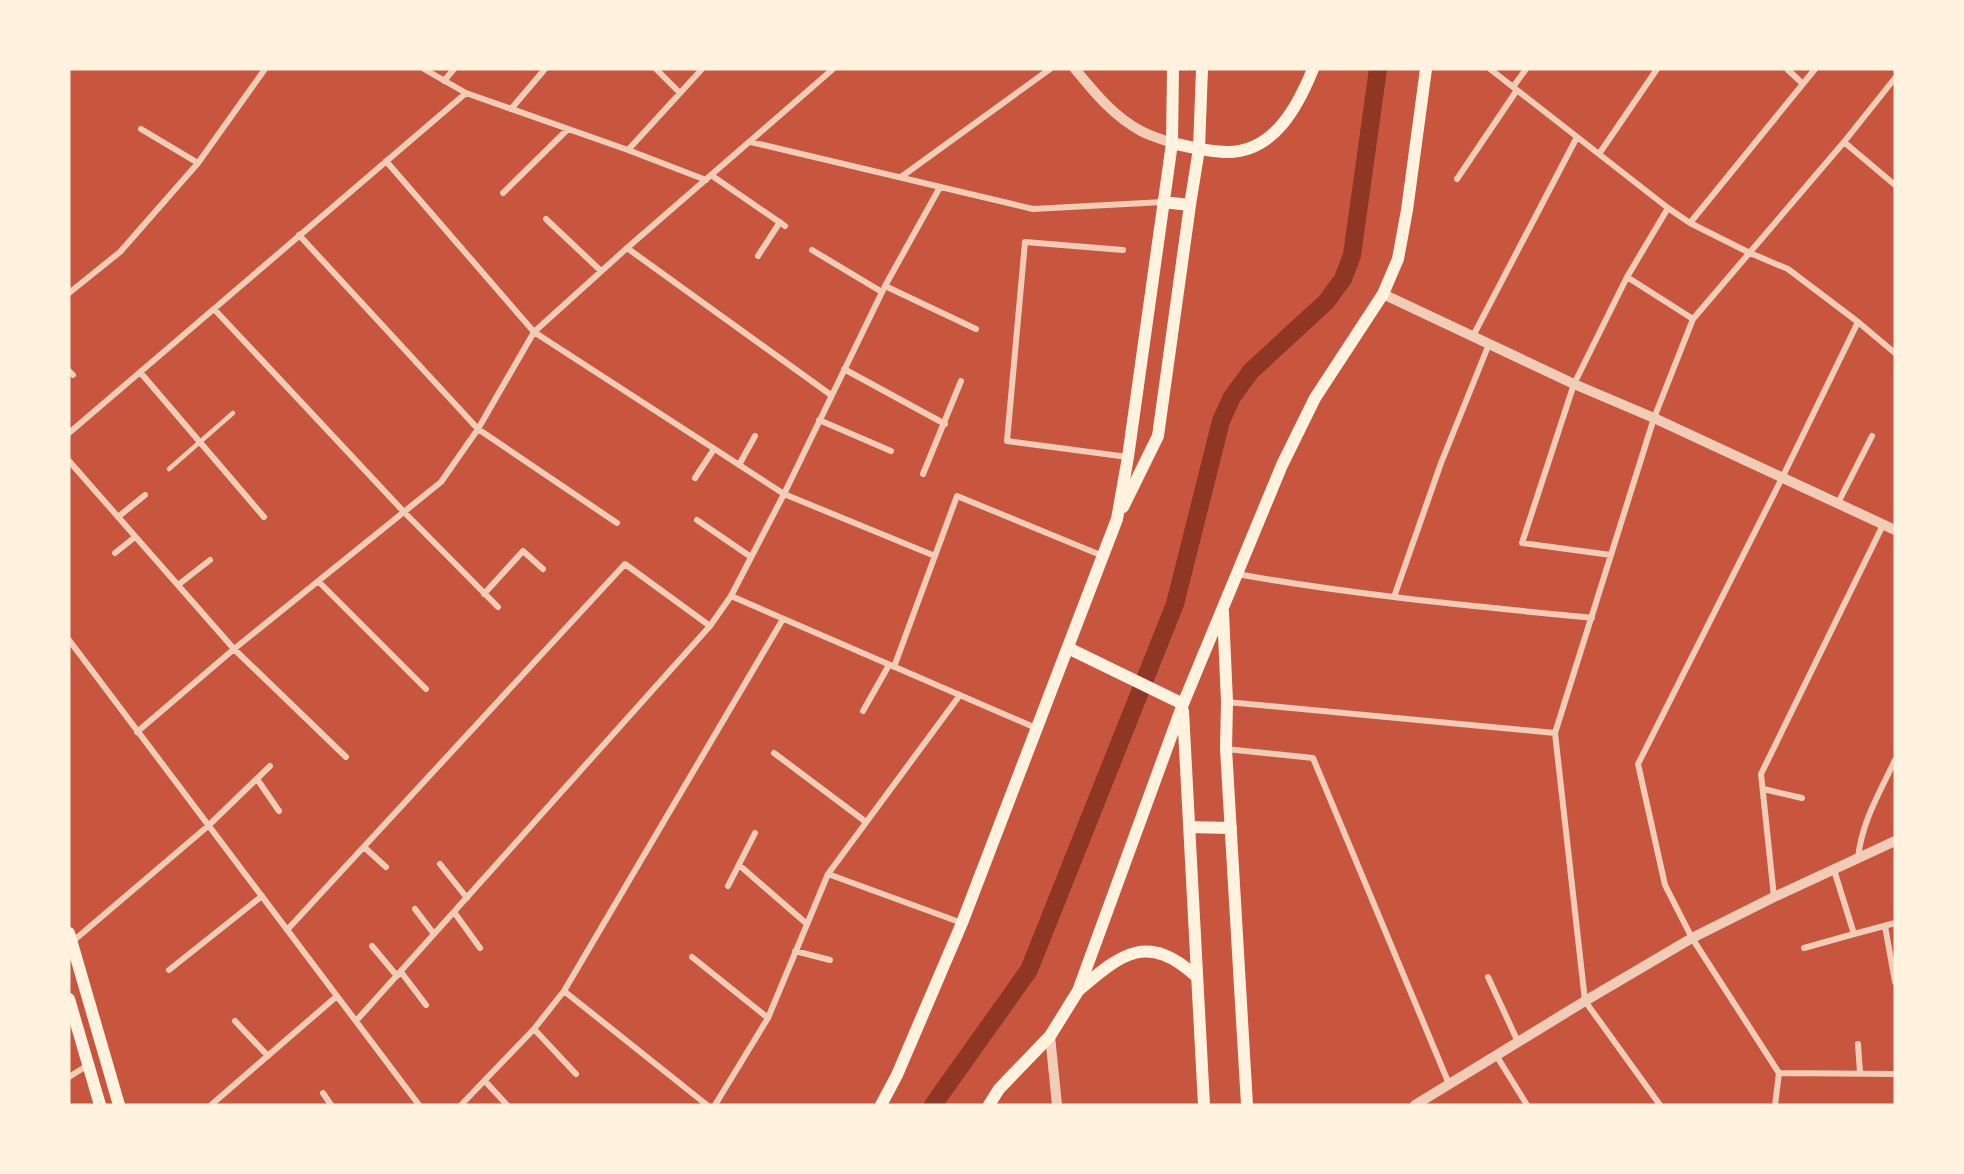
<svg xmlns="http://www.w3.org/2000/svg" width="1964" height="1174" font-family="Montserrat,sans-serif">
<rect width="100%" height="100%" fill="#c8553d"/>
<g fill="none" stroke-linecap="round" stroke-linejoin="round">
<path stroke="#8f3625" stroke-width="18" d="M 933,1105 L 1029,970 L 1175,604 L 1221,421 L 1232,397 L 1251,371 L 1326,302 L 1343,279 L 1352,255 L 1378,69"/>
<path stroke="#f1ccb7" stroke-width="4.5" d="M 169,469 L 233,413"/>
<path stroke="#f1ccb7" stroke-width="6" d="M 424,69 L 466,93 L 628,150 L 706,180
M 656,69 L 680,93
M 1490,69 L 1668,208 L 1690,223 L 1750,253 L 1788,269 L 1858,322 L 1895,353
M 1787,69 L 1803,84
M 444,81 L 454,69
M 1513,87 L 1526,69
M 511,109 L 545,69
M 141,129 L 198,163
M 751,142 L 1033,209 L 1163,202
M 1844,142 L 1895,185
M 628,150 L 702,69
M 1599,154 L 1657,69
M 386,161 L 534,332 L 784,494 L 935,556
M 711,175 L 785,226
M 901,177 L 1050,69
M 1457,179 L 1517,90
M 503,193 L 568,129
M 546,219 L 601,271
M 1690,223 L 1815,69
M 299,235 L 478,429 L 617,523
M 627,248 L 831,395
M 812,250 L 882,292
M 1123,250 L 1025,242 L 1007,441 L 1128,457
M 758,256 L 780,222
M 1627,277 L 1693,319
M 885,286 L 976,329
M 69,293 L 120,252 L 198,163 L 265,69
M 214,309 L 404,512 L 498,607
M 1473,336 L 1577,137
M 844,369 L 945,424
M 69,371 L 73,375
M 140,372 L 264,517
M 819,420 L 891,451
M 69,433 L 466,93
M 69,461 L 234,649 L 346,757
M 739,465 L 755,436
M 923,474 L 961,381
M 695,478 L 714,449
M 1838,503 L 1872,436
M 118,517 L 145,495
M 697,520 L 751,557
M 115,553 L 135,537
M 1611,555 L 1522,543 L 1574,384 L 1627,277 L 1668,208
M 1237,574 C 1354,595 1473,606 1592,618
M 319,582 L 426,689
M 178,585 L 210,560
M 484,594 L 523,551 L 543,569
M 731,596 L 1036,728
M 1394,597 L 1441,463 L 1489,344
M 69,640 L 419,1105
M 894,667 L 957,496 L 1103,556
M 1227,702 L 1555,733
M 863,711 L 889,665
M 137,732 L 234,649 L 441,482 L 478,429 L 534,332 L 627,248 L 833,69
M 1226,749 L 1313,758 L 1449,1084
M 774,753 L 866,822
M 257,779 L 279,811
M 1763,789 L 1802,798
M 364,847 L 386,867
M 1858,859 C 1861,823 1880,792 1895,760
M 440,864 L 467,898
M 739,865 L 807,924
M 1834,870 L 1854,934 L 1895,923
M 828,874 L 962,923
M 728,886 L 755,833
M 1774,897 L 1761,774 L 1883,525
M 415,909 L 434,934
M 454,912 L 480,948
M 1885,926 L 1895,982
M 287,930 L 625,564 L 710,626
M 72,942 L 208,826 L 270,766
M 372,946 L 397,976
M 1804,948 L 1854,934
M 795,951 L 830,960
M 692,957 L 768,1018
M 169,970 L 262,896
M 401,972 L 426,1005
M 1488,977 L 1518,1042
M 564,991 L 707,1105
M 235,1021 L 268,1056
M 356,1021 L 710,626 L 731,596 L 784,494 L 885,286 L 940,187
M 534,1029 L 576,1074
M 1858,1044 L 1860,1073
M 1496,1055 L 1527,1105
M 1779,1073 L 1895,1074
M 69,1077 L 88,1065
M 485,1081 L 507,1105
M 323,1093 L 331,1105
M 211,1105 L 337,996
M 461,1105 L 534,1029 L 564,991 L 783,619
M 715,1105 L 768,1018 L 828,874 L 960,695
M 1660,1105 L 1585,1001 L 1555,733 L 1654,418 L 1693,319 L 1844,142 L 1895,78
M 1775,1105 L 1779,1073 L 1692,938 L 1665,885 L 1638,764 L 1782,478 L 1858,322"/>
<path stroke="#f1ccb7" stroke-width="10" d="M 1075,69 C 1094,92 1113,116 1141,131 C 1150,136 1162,139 1172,143
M 1383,294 L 1574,384 L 1654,418 L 1895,530
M 1050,1036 L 1057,1105
M 1415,1105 L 1585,1001 L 1692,938 L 1774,897 L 1895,841"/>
<path stroke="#fff3e0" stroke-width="12" d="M 1172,143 C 1190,147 1209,152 1228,152 C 1274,152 1298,106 1313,69
M 1163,202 L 1190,205
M 1123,507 L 1158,436 L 1190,205 L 1199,149 L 1202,69
M 1223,612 L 1227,702 L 1226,749 L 1247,1105
M 1068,648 L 1183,704
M 1183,711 L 1204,1105
M 1189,827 L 1231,828
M 69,933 L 119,1105
M 1079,990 C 1122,953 1148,932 1197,977
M 69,999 L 100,1105
M 881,1105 L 897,1075 L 962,923 L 1117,519 L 1128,457 L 1172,143 L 1173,69
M 989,1105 L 999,1089 L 1050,1036 L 1078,991 L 1183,704 L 1282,465 L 1315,398 L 1383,294 L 1398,259 L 1407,210 L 1426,69"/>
</g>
<rect width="1964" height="1174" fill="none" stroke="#fff3e0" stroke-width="141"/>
</svg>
